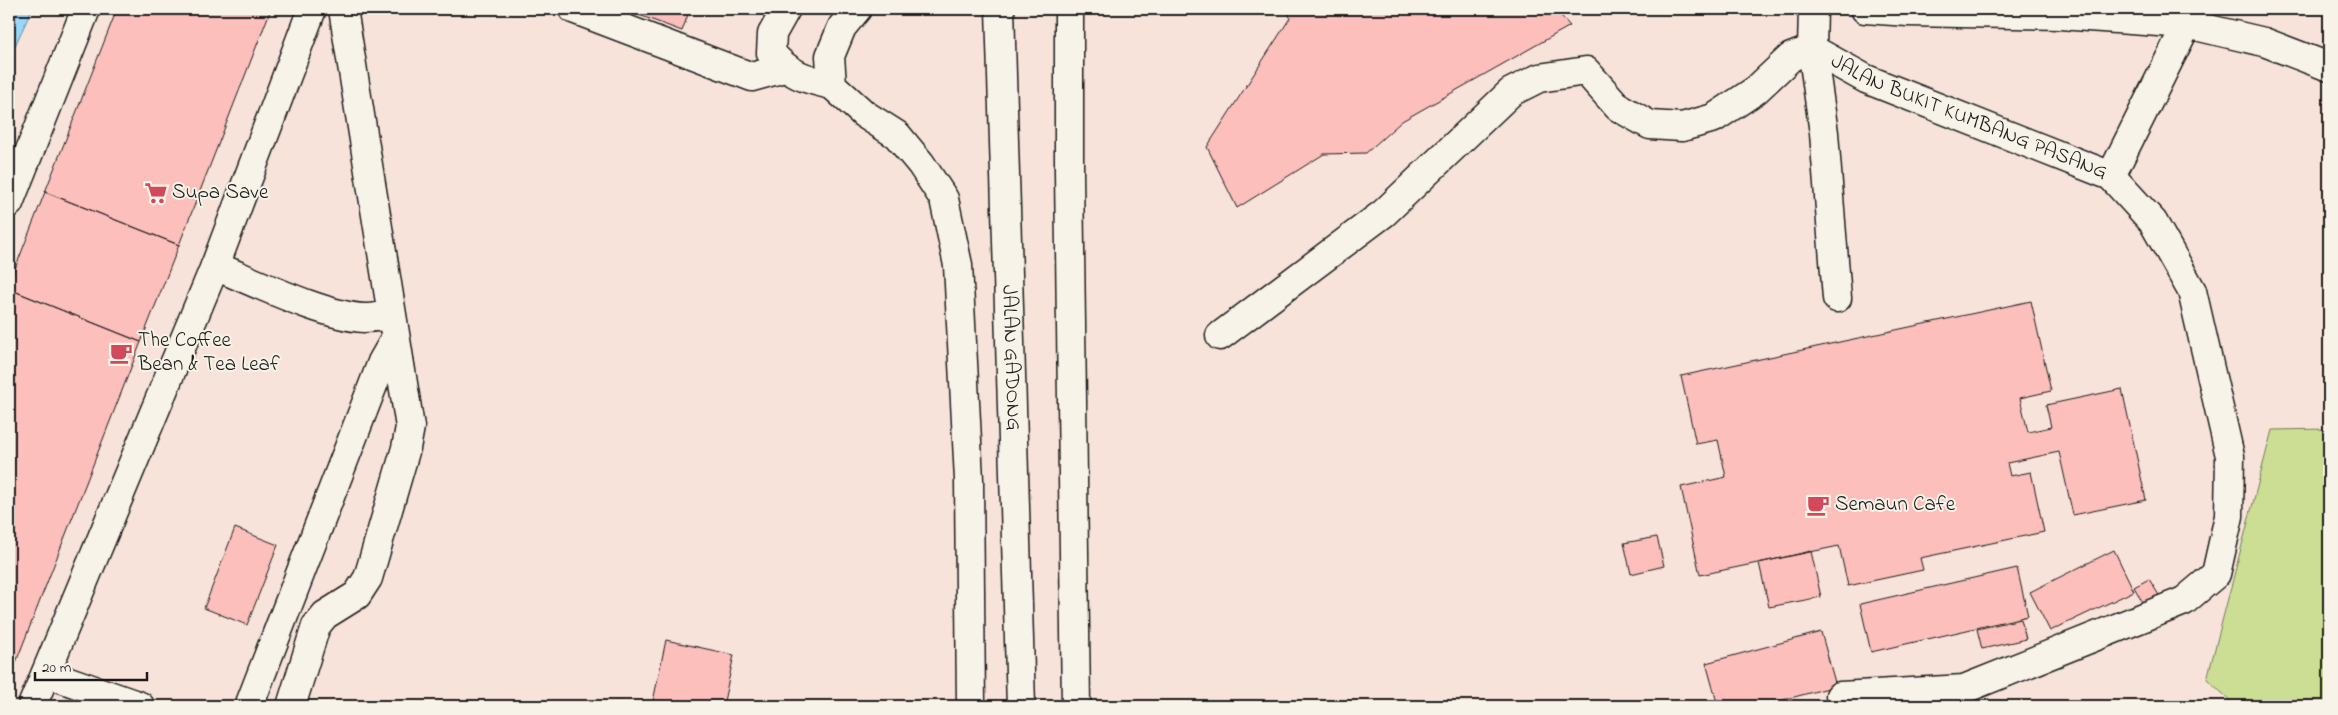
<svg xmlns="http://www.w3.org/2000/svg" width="2338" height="715" font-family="'Indie Flower',sans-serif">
<rect width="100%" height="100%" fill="#f8e3da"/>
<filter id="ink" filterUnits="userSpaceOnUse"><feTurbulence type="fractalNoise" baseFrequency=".02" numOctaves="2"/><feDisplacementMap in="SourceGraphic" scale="10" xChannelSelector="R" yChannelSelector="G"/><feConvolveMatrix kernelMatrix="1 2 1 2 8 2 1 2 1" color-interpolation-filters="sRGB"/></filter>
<g filter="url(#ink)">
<path fill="#cbde93" stroke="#747d58" d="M 2329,429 L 2329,706 L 2236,706 L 2207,679 L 2272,430 Z"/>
<path fill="#98d7fa" stroke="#668ca1" d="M 9,9 L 32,9 L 9,59 Z"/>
<path fill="#fcbfbb" stroke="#1c1c1c" d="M 117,9 L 271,9 L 179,245 L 45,192 Z
M 623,9 L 690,9 L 682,31 Z
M 1287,9 L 1555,9 L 1570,26 L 1402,121 L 1366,153 L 1324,154 L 1237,208 L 1207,147 L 1290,18 Z
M 45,192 L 179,245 L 141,342 L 9,289 L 9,284 Z
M 9,289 L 141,342 L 9,680 Z
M 2031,301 L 2051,391 L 2020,398 L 2028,432 L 2051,427 L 2046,405 L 2122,389 L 2146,500 L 2073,515 L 2059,452 L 2007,463 L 2010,476 L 2031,472 L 2044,532 L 1920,558 L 1923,570 L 1848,586 L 1839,546 L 1700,575 L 1681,487 L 1726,477 L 1718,440 L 1696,444 L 1681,376 Z
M 235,528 L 278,545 L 247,625 L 204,608 Z
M 1657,537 L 1664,566 L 1631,574 L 1624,543 Z
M 2114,550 L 2134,591 L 2050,631 L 2030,592 Z
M 1811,551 L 1821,597 L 1769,607 L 1759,563 Z
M 2017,568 L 2028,616 L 1871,652 L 1860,604 Z
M 2149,579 L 2165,605 L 2149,613 L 2134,587 Z
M 2021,619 L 2026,639 L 1982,649 L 1977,629 Z
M 1821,632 L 1836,686 L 1760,706 L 1718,706 L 1706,663 Z
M 666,640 L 734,655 L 723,706 L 652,706 Z"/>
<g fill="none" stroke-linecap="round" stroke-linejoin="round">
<defs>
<g id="minor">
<path d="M 573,9 L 752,77 L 784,68"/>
<path d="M 786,9 L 772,34 L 771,53 C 790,75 805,79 832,85"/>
<path d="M 857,9 L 842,27 L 830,56 L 832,85 L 864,114 L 897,135 L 921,164 L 944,199 L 958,265 L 969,480 L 971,706"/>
<path d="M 1813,9 L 1812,49 L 1824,133 L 1837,298"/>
<path d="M 1865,9 L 1908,12 L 2060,15 L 2187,24 L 2264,42 L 2329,67"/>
<path d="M 2111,176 L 2187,24"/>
<path d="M 9,203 L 86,9"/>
<path d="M 215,266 C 255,282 323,316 364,318 C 373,318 383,316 391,315"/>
<path id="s1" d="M 1220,336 L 1384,213 L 1511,92 L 1539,78 L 1586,71 L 1618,107 L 1650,125 L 1682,127 L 1714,118 L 1756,90 L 1791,57 L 1812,49 L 1866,79 L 2111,176 L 2153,222 L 2192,291 L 2230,456 L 2229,516 L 2216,574 L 2184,601 L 1964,689 L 1840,696"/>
<path d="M 46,673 L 140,706"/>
<path d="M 32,706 L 215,266 L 312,9"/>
<path d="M 249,706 L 382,362 L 394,341"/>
<path d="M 291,706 L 316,626 L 325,615 L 357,595 L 368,578 L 406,448 L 410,427 L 343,9"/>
</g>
<g id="major">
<path id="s2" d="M 1000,9 C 1006,241 1015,474 1021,706"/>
<path d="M 1069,9 L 1069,172 L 1076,706"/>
</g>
</defs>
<use href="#minor" stroke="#1c1c1c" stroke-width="31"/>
<use href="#major" stroke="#1c1c1c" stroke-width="31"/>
<use href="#minor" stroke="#f7f3e8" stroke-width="28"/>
<use href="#major" stroke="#f7f3e8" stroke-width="28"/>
</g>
</g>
<defs>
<symbol id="supermarket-bare" viewBox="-9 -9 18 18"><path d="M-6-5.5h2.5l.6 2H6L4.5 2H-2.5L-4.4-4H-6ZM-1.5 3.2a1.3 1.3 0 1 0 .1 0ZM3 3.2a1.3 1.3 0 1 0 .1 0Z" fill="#d1495b" stroke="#f7f3e8" stroke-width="2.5" paint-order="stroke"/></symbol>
<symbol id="cafe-bare" viewBox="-9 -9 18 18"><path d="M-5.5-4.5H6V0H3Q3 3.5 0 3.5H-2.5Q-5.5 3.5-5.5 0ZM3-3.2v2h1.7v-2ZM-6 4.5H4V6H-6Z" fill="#d1495b" stroke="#f7f3e8" stroke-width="2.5" paint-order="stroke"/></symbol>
</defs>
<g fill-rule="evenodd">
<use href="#supermarket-bare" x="140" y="177" width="32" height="32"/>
<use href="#cafe-bare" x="105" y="337" width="32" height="32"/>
<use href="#cafe-bare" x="1802" y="489" width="32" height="32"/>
</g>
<g text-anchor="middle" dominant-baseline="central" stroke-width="4" stroke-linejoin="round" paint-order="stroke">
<g font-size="21" fill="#1c1c1c" stroke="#f7f3e8">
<text stroke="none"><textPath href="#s1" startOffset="902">JALAN BUKIT KUMBANG PASANG</textPath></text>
<text stroke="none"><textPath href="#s2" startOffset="349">JALAN GADONG</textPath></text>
</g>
<g font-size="21" fill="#1c1c1c" stroke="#f7f3e8" text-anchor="start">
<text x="172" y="193">Supa Save</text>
<text x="138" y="341">The Coffee<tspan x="138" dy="24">Bean &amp; Tea Leaf</tspan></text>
<text x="1835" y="505">Semaun Cafe</text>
</g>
</g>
<rect width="2338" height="715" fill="none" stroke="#f7f3e8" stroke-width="30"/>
<rect x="15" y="15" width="2308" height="685" fill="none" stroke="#1c1c1c" stroke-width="2" filter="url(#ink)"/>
<path d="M35 672v8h112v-8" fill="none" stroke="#1c1c1c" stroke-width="2.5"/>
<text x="42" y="672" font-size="15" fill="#1c1c1c" stroke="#f7f3e8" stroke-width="4" paint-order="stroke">20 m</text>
</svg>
